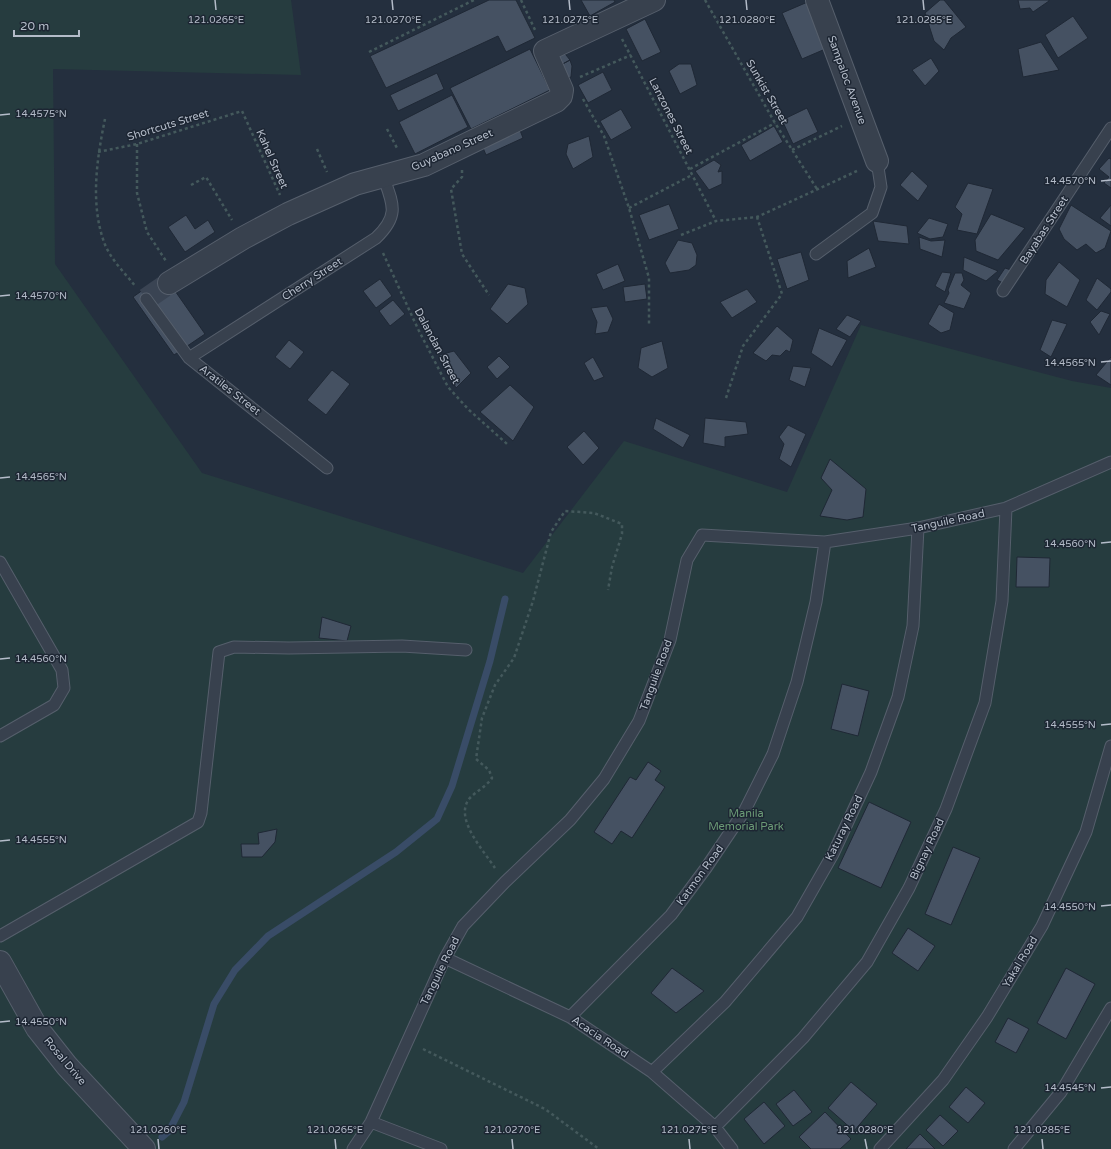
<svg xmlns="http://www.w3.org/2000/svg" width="1111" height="1149" font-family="'Varela Round',sans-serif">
<rect width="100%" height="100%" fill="#242f3e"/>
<path fill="#263c3f" d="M 0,0 L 291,0 L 301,75 L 53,69 L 55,264 L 202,473 L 523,573 L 624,441 L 787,492 L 861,325 L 1072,381 L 1111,388 L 1111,1149 L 0,1149 Z"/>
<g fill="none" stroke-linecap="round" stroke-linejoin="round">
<path stroke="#394c67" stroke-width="7" d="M 162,1137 L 169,1131 L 184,1102 L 214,1004 L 235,970 L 268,936 L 396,852 L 437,819 L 452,786 L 490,661 L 505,599"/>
</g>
<path fill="#455162" stroke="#1f2835" d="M 489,0 L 516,0 L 535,38 L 506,52 L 498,36 L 386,88 L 370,56 Z
M 581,0 L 614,0 L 615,2 L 590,16 Z
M 940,0 L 944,0 L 966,27 L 951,38 L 944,50 L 934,41 L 925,13 Z
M 1018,0 L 1049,0 L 1049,1 L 1033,12 L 1030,8 L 1020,9 Z
M 810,1 L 830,47 L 802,59 L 782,13 Z
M 1073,16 L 1088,38 L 1058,58 L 1045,35 Z
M 645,19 L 661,52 L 642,61 L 626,29 Z
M 1041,42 L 1059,70 L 1023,77 L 1018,49 Z
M 530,49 L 550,90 L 471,129 L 450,88 Z
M 562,50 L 570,60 L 557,67 L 552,56 Z
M 931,58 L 939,71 L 925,86 L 912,70 Z
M 570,60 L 572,66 L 571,77 L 564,80 L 557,67 Z
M 679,64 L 691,64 L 697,85 L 680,94 L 669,71 Z
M 603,72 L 612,90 L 588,103 L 578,85 Z
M 437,73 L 444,89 L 398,111 L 390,95 Z
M 452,95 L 468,127 L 415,154 L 399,122 Z
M 807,108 L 818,132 L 793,144 L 782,120 Z
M 621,109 L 632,128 L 611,140 L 600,121 Z
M 518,125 L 523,138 L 486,155 L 481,143 Z
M 774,126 L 783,142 L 750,161 L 741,145 Z
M 589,136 L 593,157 L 573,169 L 566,154 L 568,144 Z
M 1109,158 L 1111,159 L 1111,188 L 1104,183 L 1109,177 L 1099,169 Z
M 714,160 L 721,165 L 718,172 L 722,171 L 722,184 L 709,190 L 695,171 Z
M 912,171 L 928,186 L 918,201 L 900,185 Z
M 968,183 L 993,189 L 977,234 L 957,230 L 962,214 L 955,207 Z
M 669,204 L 679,229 L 649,240 L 639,215 Z
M 1071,205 L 1111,231 L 1105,248 L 1096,253 L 1086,244 L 1077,250 L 1064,239 L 1059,229 Z
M 1111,205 L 1111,226 L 1100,218 Z
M 991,214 L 1025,228 L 998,260 L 976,251 L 975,240 Z
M 186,215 L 195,229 L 208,220 L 215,232 L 185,252 L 168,227 Z
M 929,218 L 948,224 L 943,237 L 930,239 L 917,233 Z
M 873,221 L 907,226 L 909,244 L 878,241 Z
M 919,237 L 931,241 L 945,240 L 942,257 L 920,249 Z
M 678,240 L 692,243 L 697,255 L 696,265 L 689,270 L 670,273 L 665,263 Z
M 869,248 L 876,267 L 848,278 L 847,261 Z
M 801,252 L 809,280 L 787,289 L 777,259 Z
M 964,257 L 998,271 L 986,281 L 963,270 Z
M 1059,262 L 1080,280 L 1067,307 L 1045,294 L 1046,280 Z
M 618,264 L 625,281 L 603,290 L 596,274 Z
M 1005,268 L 1014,271 L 1005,284 L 997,280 Z
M 942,272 L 951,273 L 945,292 L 935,286 Z
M 955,273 L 962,273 L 964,280 L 961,285 L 971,293 L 964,309 L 944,303 L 949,293 L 948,290 Z
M 164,275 L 205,334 L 174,355 L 133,297 Z
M 1097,278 L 1111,289 L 1111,292 L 1097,310 L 1086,300 Z
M 380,279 L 392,296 L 376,308 L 363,291 Z
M 508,284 L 525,288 L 528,304 L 507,324 L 490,309 Z
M 645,284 L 647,299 L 625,302 L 623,287 Z
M 747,289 L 757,302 L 732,318 L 720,302 Z
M 393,300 L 405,314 L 390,326 L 379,311 Z
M 939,304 L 954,313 L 950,330 L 941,333 L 928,324 Z
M 607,306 L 613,319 L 608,332 L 595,334 L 597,322 L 591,308 Z
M 1101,311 L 1110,314 L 1099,335 L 1090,322 Z
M 847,315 L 861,321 L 850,337 L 836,329 Z
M 1052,320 L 1067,324 L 1051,357 L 1040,350 Z
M 777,326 L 793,340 L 790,352 L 786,350 L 780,356 L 772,355 L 766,361 L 753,353 Z
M 819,328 L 847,340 L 832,367 L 811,353 Z
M 289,340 L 304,352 L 290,369 L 275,357 Z
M 662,341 L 668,368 L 652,377 L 638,368 L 641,348 Z
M 454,351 L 471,373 L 456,388 L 439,355 Z
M 499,356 L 510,367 L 497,379 L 487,367 Z
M 593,357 L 604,377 L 594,381 L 584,363 Z
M 1111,357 L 1111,385 L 1096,375 Z
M 793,366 L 811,368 L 805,387 L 789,380 Z
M 332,370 L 350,384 L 326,415 L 307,400 Z
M 510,385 L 534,407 L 513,441 L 480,412 Z
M 656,418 L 690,435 L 683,448 L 653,429 Z
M 705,418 L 746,422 L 748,434 L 725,437 L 725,447 L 703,443 Z
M 788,425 L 806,434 L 791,467 L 779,459 L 784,444 L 779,437 Z
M 584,431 L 599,448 L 583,465 L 567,447 Z
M 830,459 L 866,489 L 863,517 L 847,520 L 820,516 L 832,490 L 821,478 Z
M 1017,557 L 1050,558 L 1049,587 L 1016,587 Z
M 322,617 L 351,626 L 347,641 L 319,638 Z
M 842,684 L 869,691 L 858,736 L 831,729 Z
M 648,762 L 661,771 L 655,780 L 665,787 L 632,838 L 621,831 L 612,844 L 594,832 L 630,777 L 636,780 Z
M 869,802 L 911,822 L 881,888 L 838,868 Z
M 277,829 L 275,842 L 262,857 L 242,857 L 241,844 L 259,844 L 258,833 Z
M 953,847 L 980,858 L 951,925 L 925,914 Z
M 908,928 L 935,946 L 918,971 L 892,953 Z
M 672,968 L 704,991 L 676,1013 L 651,993 Z
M 1066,968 L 1095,984 L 1066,1039 L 1037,1023 Z
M 1008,1018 L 1029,1029 L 1016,1053 L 995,1042 Z
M 851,1082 L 877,1104 L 854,1131 L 828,1108 Z
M 966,1087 L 985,1103 L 968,1123 L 949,1107 Z
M 794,1090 L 812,1112 L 793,1126 L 776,1104 Z
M 764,1102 L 785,1126 L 764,1144 L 744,1119 Z
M 825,1112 L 851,1139 L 840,1149 L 811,1149 L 799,1137 Z
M 940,1115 L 958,1131 L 943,1146 L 926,1130 Z
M 920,1134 L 935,1149 L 906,1149 Z"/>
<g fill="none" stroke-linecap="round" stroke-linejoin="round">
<path stroke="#3a4453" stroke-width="22" stroke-dasharray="22 11" stroke-linecap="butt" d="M 146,299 L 169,283"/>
<defs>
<path id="service" d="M 816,254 L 872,213 L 881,187 L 877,161
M 1003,291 L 1111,128
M 146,299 L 189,358 L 327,468
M 189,358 L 376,238 C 400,215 393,204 383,176
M 0,562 L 62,670 L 64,688 L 54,705 L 0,736
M 0,936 L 198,822 L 201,813 L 219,652 L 234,647 L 289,648 L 402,646 L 466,650
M 445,958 L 570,1017 L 652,1072 L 715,1127 L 732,1149
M 570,1017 L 671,915 L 706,868 L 745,810 L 773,754 L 797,682 L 816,602 L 825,542
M 652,1072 L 725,1002 L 797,917 L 833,854 L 871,772 L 898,697 L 913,626 L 918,528
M 371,1122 L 441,1149
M 715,1127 L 803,1038 L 867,962 L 909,888 L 946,809 L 985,703 L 1002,601 L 1006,508
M 353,1149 L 371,1122 L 445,958 L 463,926 L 505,882 L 570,820 L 604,779 L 639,721 L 670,640 L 687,560 L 702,535 L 825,542 L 918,528 L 1006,508 L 1111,462
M 880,1149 L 943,1080 L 987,1017 L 1042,926 L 1086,832 L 1111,746
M 1014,1149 L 1061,1092 L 1111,1008"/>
<path id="minor" d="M 817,0 L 877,161
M 169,283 L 243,238 L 288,214 L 355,184 L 424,165 L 556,101 L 561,96 L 562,90 L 545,51 L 654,0
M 0,962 L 37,1028 L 67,1066 L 144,1149"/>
</defs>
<use href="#service" stroke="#565f6c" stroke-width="13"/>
<use href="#minor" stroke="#565f6c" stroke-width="24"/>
<path stroke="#44595c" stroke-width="2.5" stroke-dasharray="3 3" stroke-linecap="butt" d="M 521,0 L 536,32
M 705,0 L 775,123 L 817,189
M 622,39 L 716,221
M 369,52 L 474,0
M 580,77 L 631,55
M 583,99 L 604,136 L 629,208 L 649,278 L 649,325
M 105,119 C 97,158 90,203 104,242 C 110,259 125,273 136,287
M 387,129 L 398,150
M 137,144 L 137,193 L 147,232 L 166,261
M 317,149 L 327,172
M 792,150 L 842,126
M 98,152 L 137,144 L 242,111 L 280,195
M 690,169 L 775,123
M 462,170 L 462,177 L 451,189 L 462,254 L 489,295
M 191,185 L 206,177 L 232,220
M 629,208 L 692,175
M 681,235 L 716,221 L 757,217 L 857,171
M 383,253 L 418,329 L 448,387 L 469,410 L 507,444
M 726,398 L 743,346 L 782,294 L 757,217
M 495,868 C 484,851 454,819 469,799 C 476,791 486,787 492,778 L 489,770 L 476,759 L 482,718 L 495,685 L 514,658 L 533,601 L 551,532 L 565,511 L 594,513 L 622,524 L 622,534 L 612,567 L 608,590
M 423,1049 L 545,1109 L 599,1149"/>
<use href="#service" stroke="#38414e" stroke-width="11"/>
<use href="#minor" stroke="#38414e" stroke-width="22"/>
</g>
<path fill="none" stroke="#b4bcc9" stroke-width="1.5" d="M 215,0 L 216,10M 392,0 L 393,10M 569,0 L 570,10M 746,0 L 747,10M 923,0 L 924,10M 0,115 L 10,114M 1101,181 L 1111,180M 0,296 L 10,295M 1101,362 L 1111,361M 0,478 L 10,477M 1101,543 L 1111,542M 0,659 L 10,658M 1101,725 L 1111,724M 0,841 L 10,840M 1101,906 L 1111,905M 0,1022 L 10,1021M 1101,1088 L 1111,1087M 158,1139 L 159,1149M 335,1139 L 336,1149M 512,1139 L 513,1149M 689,1139 L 690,1149M 865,1139 L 867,1149M 1042,1139 L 1043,1149"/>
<g text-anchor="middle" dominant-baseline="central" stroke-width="3" stroke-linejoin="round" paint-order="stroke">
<g font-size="11" fill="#b4bcc9" stroke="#1d2633">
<text transform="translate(847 80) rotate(70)">Sampaloc Avenue</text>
<text transform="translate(767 92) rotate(60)">Sunkist Street</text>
<text transform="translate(671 116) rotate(63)">Lanzones Street</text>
<text transform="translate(168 125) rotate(-17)">Shortcuts Street</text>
<text transform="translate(452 150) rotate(-24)">Guyabano Street</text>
<text transform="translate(272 159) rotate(66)">Kahel Street</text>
<text transform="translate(1044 230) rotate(-57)">Bayabas Street</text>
<text transform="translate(312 279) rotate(-33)">Cherry Street</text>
<text transform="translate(437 346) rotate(62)">Dalandan Street</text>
<text transform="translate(230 390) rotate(38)">Aratiles Street</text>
<text transform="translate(948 521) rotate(-12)">Tanguile Road</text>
<text transform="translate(656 675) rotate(-70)">Tanguile Road</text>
<text transform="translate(844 828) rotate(-64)">Katuray Road</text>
<text transform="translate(927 849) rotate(-65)">Bignay Road</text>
<text transform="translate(700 875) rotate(-54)">Katmon Road</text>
<text transform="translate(1020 962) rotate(-59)">Yakal Road</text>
<text transform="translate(440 971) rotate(-64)">Tanguile Road</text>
<text transform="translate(600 1037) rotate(34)">Acacia Road</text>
<text transform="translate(65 1061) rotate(50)">Rosal Drive</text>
</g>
<g font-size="11" fill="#6b9a76" stroke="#1d2633">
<text x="746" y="813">Manila<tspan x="746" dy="13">Memorial Park</tspan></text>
</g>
</g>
<g font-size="10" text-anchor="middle" fill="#b4bcc9" stroke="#1d2633" stroke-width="3" stroke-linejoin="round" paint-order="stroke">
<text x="216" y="23">121.0265°E</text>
<text x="393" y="23">121.0270°E</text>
<text x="570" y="23">121.0275°E</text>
<text x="747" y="23">121.0280°E</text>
<text x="924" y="23">121.0285°E</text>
<text x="41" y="117">14.4575°N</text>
<text x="1070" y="184">14.4570°N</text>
<text x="41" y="299">14.4570°N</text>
<text x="1070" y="366">14.4565°N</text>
<text x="41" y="480">14.4565°N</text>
<text x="1070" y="547">14.4560°N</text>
<text x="41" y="662">14.4560°N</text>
<text x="1070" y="728">14.4555°N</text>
<text x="41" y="843">14.4555°N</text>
<text x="1070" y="910">14.4550°N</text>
<text x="41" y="1025">14.4550°N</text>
<text x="1070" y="1091">14.4545°N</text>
<text x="158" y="1133">121.0260°E</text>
<text x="335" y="1133">121.0265°E</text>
<text x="512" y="1133">121.0270°E</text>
<text x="689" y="1133">121.0275°E</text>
<text x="865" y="1133">121.0280°E</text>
<text x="1042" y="1133">121.0285°E</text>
</g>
<path d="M14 30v6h65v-6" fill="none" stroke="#b4bcc9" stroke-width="2"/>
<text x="20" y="30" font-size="12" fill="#b4bcc9" stroke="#1d2633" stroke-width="3" paint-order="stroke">20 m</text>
</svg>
